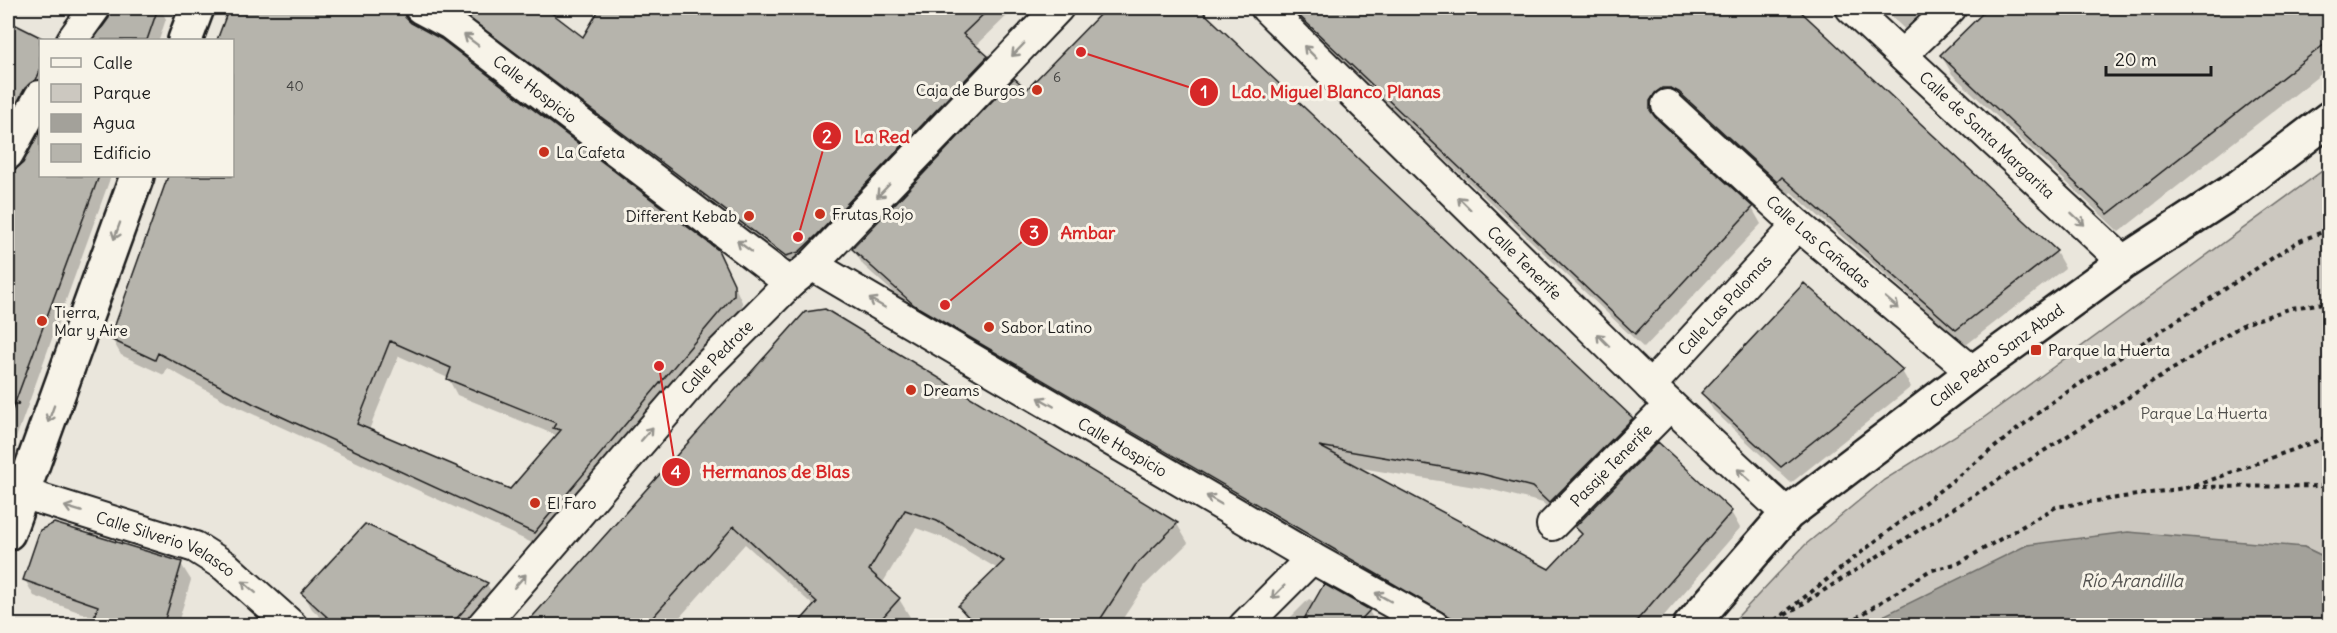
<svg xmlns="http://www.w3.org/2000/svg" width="2337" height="633" font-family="Delius,sans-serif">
<rect width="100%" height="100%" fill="#eae6dc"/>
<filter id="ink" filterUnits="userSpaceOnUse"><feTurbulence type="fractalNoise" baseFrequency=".0167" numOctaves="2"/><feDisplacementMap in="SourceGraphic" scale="12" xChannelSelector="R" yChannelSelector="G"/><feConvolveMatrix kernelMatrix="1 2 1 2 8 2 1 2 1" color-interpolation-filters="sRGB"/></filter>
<g filter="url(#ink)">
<path fill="#ccc8c0" stroke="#74726e" stroke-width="1.5" d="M 2329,166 L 2329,559 L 2304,547 L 1885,615 L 1875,625 L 1729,626 L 1805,545 L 1884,480 L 1982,419 Z"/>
<path fill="#a3a19a" stroke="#6d6c68" stroke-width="1.5" d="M 2128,532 L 2304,547 L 2329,559 L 2329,625 L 1875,625 L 1885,615 L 2027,545 Z"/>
<path fill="#0003" fill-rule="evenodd" d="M 113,8 L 160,8 L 166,19 L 159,40 L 96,40 L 110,19 Z
M 231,8 L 425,8 L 419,9 L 411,24 L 717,251 L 726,267 L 742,302 L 743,311 L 543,548 L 229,403 L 167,368 L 164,375 L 121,355 L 112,339 L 171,176 L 232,176 L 232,40 L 219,40 ZM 399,356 L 448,378 L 457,395 L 558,436 L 511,491 L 369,430 Z
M 435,8 L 557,8 L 554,16 L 584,39 L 602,8 L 1015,8 L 975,47 L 987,57 L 996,73 L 796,272 Z
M 1107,8 L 1197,8 L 1632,419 L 1641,435 L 1559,518 L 1543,503 L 1493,490 L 1355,467 L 1549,571 L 1582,536 L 1577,527 L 1731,512 L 1740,528 L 1655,626 L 1449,626 L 925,321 L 863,265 L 853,249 L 1027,91 Z
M 1285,8 L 1795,8 L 2056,252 L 2065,268 L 1966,345 L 1791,192 L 1787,197 L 1659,117 L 1659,123 L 1752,208 L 1761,224 L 1644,348 Z
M 1882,8 L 1943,8 L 1913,37 Z
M 1990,8 L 2330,8 L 2330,67 L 2119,232 L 1952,74 L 1941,55 Z
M 8,23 L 42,40 L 40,97 L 8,148 Z
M 40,134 L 40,176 L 111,176 L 8,460 L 8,172 L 24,164 Z
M 1804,285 L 1902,371 L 1911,387 L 1791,483 L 1713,410 L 1703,393 Z
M 824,310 L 1177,524 L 1188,543 L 1145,585 L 1118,626 L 971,626 L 959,606 L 998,569 L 949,540 L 916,528 L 882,584 L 899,599 L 910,617 L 902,626 L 798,626 L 815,607 L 745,544 L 672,626 L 526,626 Z
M 181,564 L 191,580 L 177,626 L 118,626 L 34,596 L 25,580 Z
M 487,584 L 496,600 L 474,626 L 330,626 L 312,609 L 303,593 Z
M 1324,586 L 1369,611 L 1376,623 L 1373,626 L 1282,626 L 1309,599 L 1315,602 Z"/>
<path fill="#b6b4ac" stroke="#1c1c1c" stroke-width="1.5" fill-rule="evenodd" d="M 112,8 L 158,8 L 147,40 L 93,40 L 109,18 Z
M 229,8 L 403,8 L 405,17 L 411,23 L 441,39 L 718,250 L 734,284 L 734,295 L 534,533 L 254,404 L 158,353 L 155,360 L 110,339 L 168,176 L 232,176 L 232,40 L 217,40 ZM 390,341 L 451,368 L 447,379 L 556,423 L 553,428 L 561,430 L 510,489 L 357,424 Z
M 456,8 L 545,8 L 583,37 L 600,8 L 990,8 L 963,34 L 988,56 L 817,235 L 799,252 L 786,256 Z
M 1106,8 L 1199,8 L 1633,418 L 1549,503 L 1532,487 L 1482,474 L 1319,446 L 1549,569 L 1582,534 L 1575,527 L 1658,442 L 1732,511 L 1632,626 L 1466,626 L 914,305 L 852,249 L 1014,78 L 1027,89 Z
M 1291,8 L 1797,8 L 2057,251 L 1956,330 L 1782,177 L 1777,182 L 1679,92 L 1671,88 L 1662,88 L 1655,93 L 1650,101 L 1650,110 L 1655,117 L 1753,207 L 1635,334 Z
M 1988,8 L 2330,8 L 2330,40 L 2108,214 L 1940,55 Z
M 8,21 L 46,40 L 40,40 L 40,71 L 36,80 L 25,88 L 8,119 Z
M 40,131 L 40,176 L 99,176 L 10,416 L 8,416 L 8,171 L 16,169 L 23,163 Z
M 1804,283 L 1903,370 L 1781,467 L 1701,393 Z
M 825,309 L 1178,523 L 1135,566 L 1096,626 L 977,626 L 958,606 L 1004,561 L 937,521 L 905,510 L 869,570 L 900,598 L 875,626 L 796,626 L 817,602 L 734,526 L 645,626 L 524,626 L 805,312 Z
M 54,523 L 182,562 L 163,626 L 91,626 L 98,606 L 23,580 L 40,530 Z
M 365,524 L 385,533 L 488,583 L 450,626 L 337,626 L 301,593 Z
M 1324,584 L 1370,610 L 1355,626 L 1300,626 Z"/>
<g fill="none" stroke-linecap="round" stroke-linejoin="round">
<defs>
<g id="street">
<path id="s1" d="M 420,8 L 450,24 L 790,283"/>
<path id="s2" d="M 1266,8 L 1650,386 L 1787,514"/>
<path id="s3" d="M 1851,8 L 2124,262"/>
<path d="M 72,40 L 95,8"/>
<path d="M 1902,55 L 1951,8"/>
<path id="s4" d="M 1667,105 L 1798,225 L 1973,372"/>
<path d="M 8,154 L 40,96"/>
<path id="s5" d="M 812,265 L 1312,558 L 1434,626"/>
<path id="s6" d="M 1650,386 L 1798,225"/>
<path id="s7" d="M 22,493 L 195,547 L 225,566 L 292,626"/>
<path id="s8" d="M 1552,525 L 1670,405"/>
<path id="s9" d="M 482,626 L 701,372 L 790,283 L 812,265 L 1058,8"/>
<path d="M 1244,626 L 1312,558"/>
</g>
<g id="secondary">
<path d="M 185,40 L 197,8"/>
<path d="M 8,533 L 137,176"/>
<path id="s10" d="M 1690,626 L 1787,514 L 1973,372 L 2124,262 L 2239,187 L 2330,118"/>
</g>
</defs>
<use href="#street" stroke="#1c1c1c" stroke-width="34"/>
<use href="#secondary" stroke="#1c1c1c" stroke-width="38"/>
<path stroke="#1c1c1c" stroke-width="4" stroke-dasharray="4.5 4.5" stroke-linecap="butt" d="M 8,400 L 19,404
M 2195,486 L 2330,436
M 1785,615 L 2244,324 L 2292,308 L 2330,302
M 1768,626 L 2052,402 L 2297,242 L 2330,229
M 1852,626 L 1858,617 L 1929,571 L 1959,563 L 2056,507 L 2191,487 L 2330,486"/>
<use href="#street" stroke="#f7f3e8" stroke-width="30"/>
<use href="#secondary" stroke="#f7f3e8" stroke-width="33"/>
</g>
<defs><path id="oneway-shaft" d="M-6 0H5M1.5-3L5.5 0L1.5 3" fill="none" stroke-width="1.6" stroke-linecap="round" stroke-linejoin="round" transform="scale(1.5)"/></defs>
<g stroke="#94928c">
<use href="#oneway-shaft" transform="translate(471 40) rotate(-143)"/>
<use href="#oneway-shaft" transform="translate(1018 50) rotate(134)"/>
<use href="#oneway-shaft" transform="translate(1310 52) rotate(-135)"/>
<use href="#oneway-shaft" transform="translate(883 191) rotate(134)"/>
<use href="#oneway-shaft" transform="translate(1464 203) rotate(-135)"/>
<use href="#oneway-shaft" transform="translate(2078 219) rotate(43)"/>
<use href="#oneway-shaft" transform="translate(117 231) rotate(110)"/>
<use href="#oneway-shaft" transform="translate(744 246) rotate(-143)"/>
<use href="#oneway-shaft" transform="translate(877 303) rotate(-150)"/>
<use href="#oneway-shaft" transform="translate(1892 303) rotate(40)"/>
<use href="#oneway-shaft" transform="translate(1603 340) rotate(-135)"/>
<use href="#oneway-shaft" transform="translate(1046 402) rotate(-150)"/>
<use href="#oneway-shaft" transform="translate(51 414) rotate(110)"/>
<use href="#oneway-shaft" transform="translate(647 434) rotate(-49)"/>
<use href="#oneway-shaft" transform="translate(1744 475) rotate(-137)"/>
<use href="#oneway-shaft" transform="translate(1214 500) rotate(-150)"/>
<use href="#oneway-shaft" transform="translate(73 509) rotate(-163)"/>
<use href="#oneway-shaft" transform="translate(520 581) rotate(-49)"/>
<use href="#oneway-shaft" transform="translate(249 587) rotate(-139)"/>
<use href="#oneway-shaft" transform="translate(1278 592) rotate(135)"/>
<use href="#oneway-shaft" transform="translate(1383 597) rotate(-151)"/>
</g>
</g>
<g fill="#c8321e" stroke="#f7f3e8" stroke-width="2">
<circle cx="1037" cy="90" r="6"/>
<circle cx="544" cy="152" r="6"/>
<circle cx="820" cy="214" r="6"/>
<circle cx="749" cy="216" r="6"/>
<circle cx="42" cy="321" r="6"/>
<circle cx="989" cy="327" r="6"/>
<rect x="2030" y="344" width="12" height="12" rx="3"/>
<circle cx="911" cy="390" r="6"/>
<circle cx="535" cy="503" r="6"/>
</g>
<g text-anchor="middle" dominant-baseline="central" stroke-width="6" stroke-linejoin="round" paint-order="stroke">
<g font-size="14" fill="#424240">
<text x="1057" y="77">6</text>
<text x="295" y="86">40</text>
</g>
<g font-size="16" fill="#1c1c1c" stroke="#f7f3e8">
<text stroke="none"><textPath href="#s1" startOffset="141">Calle Hospicio</textPath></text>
<text stroke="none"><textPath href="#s3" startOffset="186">Calle de Santa Margarita</textPath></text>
<text stroke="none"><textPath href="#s4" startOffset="204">Calle Las Cañadas</textPath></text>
<text stroke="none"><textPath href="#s2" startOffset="363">Calle Tenerife</textPath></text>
<text stroke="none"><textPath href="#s6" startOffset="110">Calle Las Palomas</textPath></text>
<text stroke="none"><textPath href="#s10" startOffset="411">Calle Pedro Sanz Abad</textPath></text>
<text stroke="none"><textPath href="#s9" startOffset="357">Calle Pedrote</textPath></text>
<text stroke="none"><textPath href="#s5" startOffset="360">Calle Hospicio</textPath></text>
<text stroke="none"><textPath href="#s8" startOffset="84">Pasaje Tenerife</textPath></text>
<text stroke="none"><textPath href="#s7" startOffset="153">Calle Silverio Velasco</textPath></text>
</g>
<g font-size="16" fill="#1c1c1c" stroke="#f7f3e8" text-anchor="start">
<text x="1025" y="90" text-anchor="end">Caja de Burgos</text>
<text x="556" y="152">La Cafeta</text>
<text x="832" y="214">Frutas Rojo</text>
<text x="737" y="216" text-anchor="end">Different Kebab</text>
<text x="54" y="312">Tierra,<tspan x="54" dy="18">Mar y Aire</tspan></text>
<text x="1001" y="327">Sabor Latino</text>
<text x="2048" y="350">Parque la Huerta</text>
<text x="923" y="390">Dreams</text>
<text x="547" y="503">El Faro</text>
</g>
<g font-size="16" fill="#51504d" stroke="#f7f3e8">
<text x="2204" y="413">Parque La Huerta</text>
</g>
<g font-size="18" font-style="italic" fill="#52514e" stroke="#f7f3e8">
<text x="2132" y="580">Río Arandilla</text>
</g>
</g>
<path fill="none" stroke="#d62828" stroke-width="2" d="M1081 52L1204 92M798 237L827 136M945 305L1034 232M659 366L676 472"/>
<g fill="#d62828" stroke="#f7f3e8" stroke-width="2">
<circle cx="1081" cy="52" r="6"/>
<circle cx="798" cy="237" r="6"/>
<circle cx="945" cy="305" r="6"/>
<circle cx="659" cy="366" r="6"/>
<circle cx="1204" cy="92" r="15"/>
<circle cx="827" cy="136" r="15"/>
<circle cx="1034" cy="232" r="15"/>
<circle cx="676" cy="472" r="15"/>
</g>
<g font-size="18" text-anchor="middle" font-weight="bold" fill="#fff">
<text x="1204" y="98">1</text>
<text x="827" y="143">2</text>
<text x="1034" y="239">3</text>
<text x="676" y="478">4</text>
</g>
<g font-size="18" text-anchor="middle" font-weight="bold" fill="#d62828" stroke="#f7f3e8" stroke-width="6" stroke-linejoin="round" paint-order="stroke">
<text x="1336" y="98">Ldo. Miguel Blanco Planas</text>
<text x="882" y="143">La Red</text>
<text x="1088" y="239">Ambar</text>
<text x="776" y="478">Hermanos de Blas</text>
</g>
<rect width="2337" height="633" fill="none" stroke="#f7f3e8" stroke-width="30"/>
<rect x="15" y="15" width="2307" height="603" fill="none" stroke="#1c1c1c" stroke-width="2" filter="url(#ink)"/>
<rect x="39" y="39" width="195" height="138" fill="#f7f3e8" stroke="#9f9d96" stroke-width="1.5"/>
<rect x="51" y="58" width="30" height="9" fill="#f7f3e8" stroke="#9f9d96" stroke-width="1.5"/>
<text x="93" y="69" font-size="18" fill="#1c1c1c">Calle</text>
<rect x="51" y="84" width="30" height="18" fill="#ccc8c0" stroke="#9f9d96" stroke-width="1.5"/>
<text x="93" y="99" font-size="18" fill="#1c1c1c">Parque</text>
<rect x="51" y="114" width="30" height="18" fill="#a3a19a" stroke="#9f9d96" stroke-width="1.5"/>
<text x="93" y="129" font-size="18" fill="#1c1c1c">Agua</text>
<rect x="51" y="144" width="30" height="18" fill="#b6b4ac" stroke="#9f9d96" stroke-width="1.5"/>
<text x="93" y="159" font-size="18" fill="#1c1c1c">Edificio</text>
<path d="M2106 66v9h105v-9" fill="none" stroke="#1c1c1c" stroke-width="3"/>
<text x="2115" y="66" font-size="18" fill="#1c1c1c" stroke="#f7f3e8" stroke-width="4.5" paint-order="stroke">20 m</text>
</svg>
